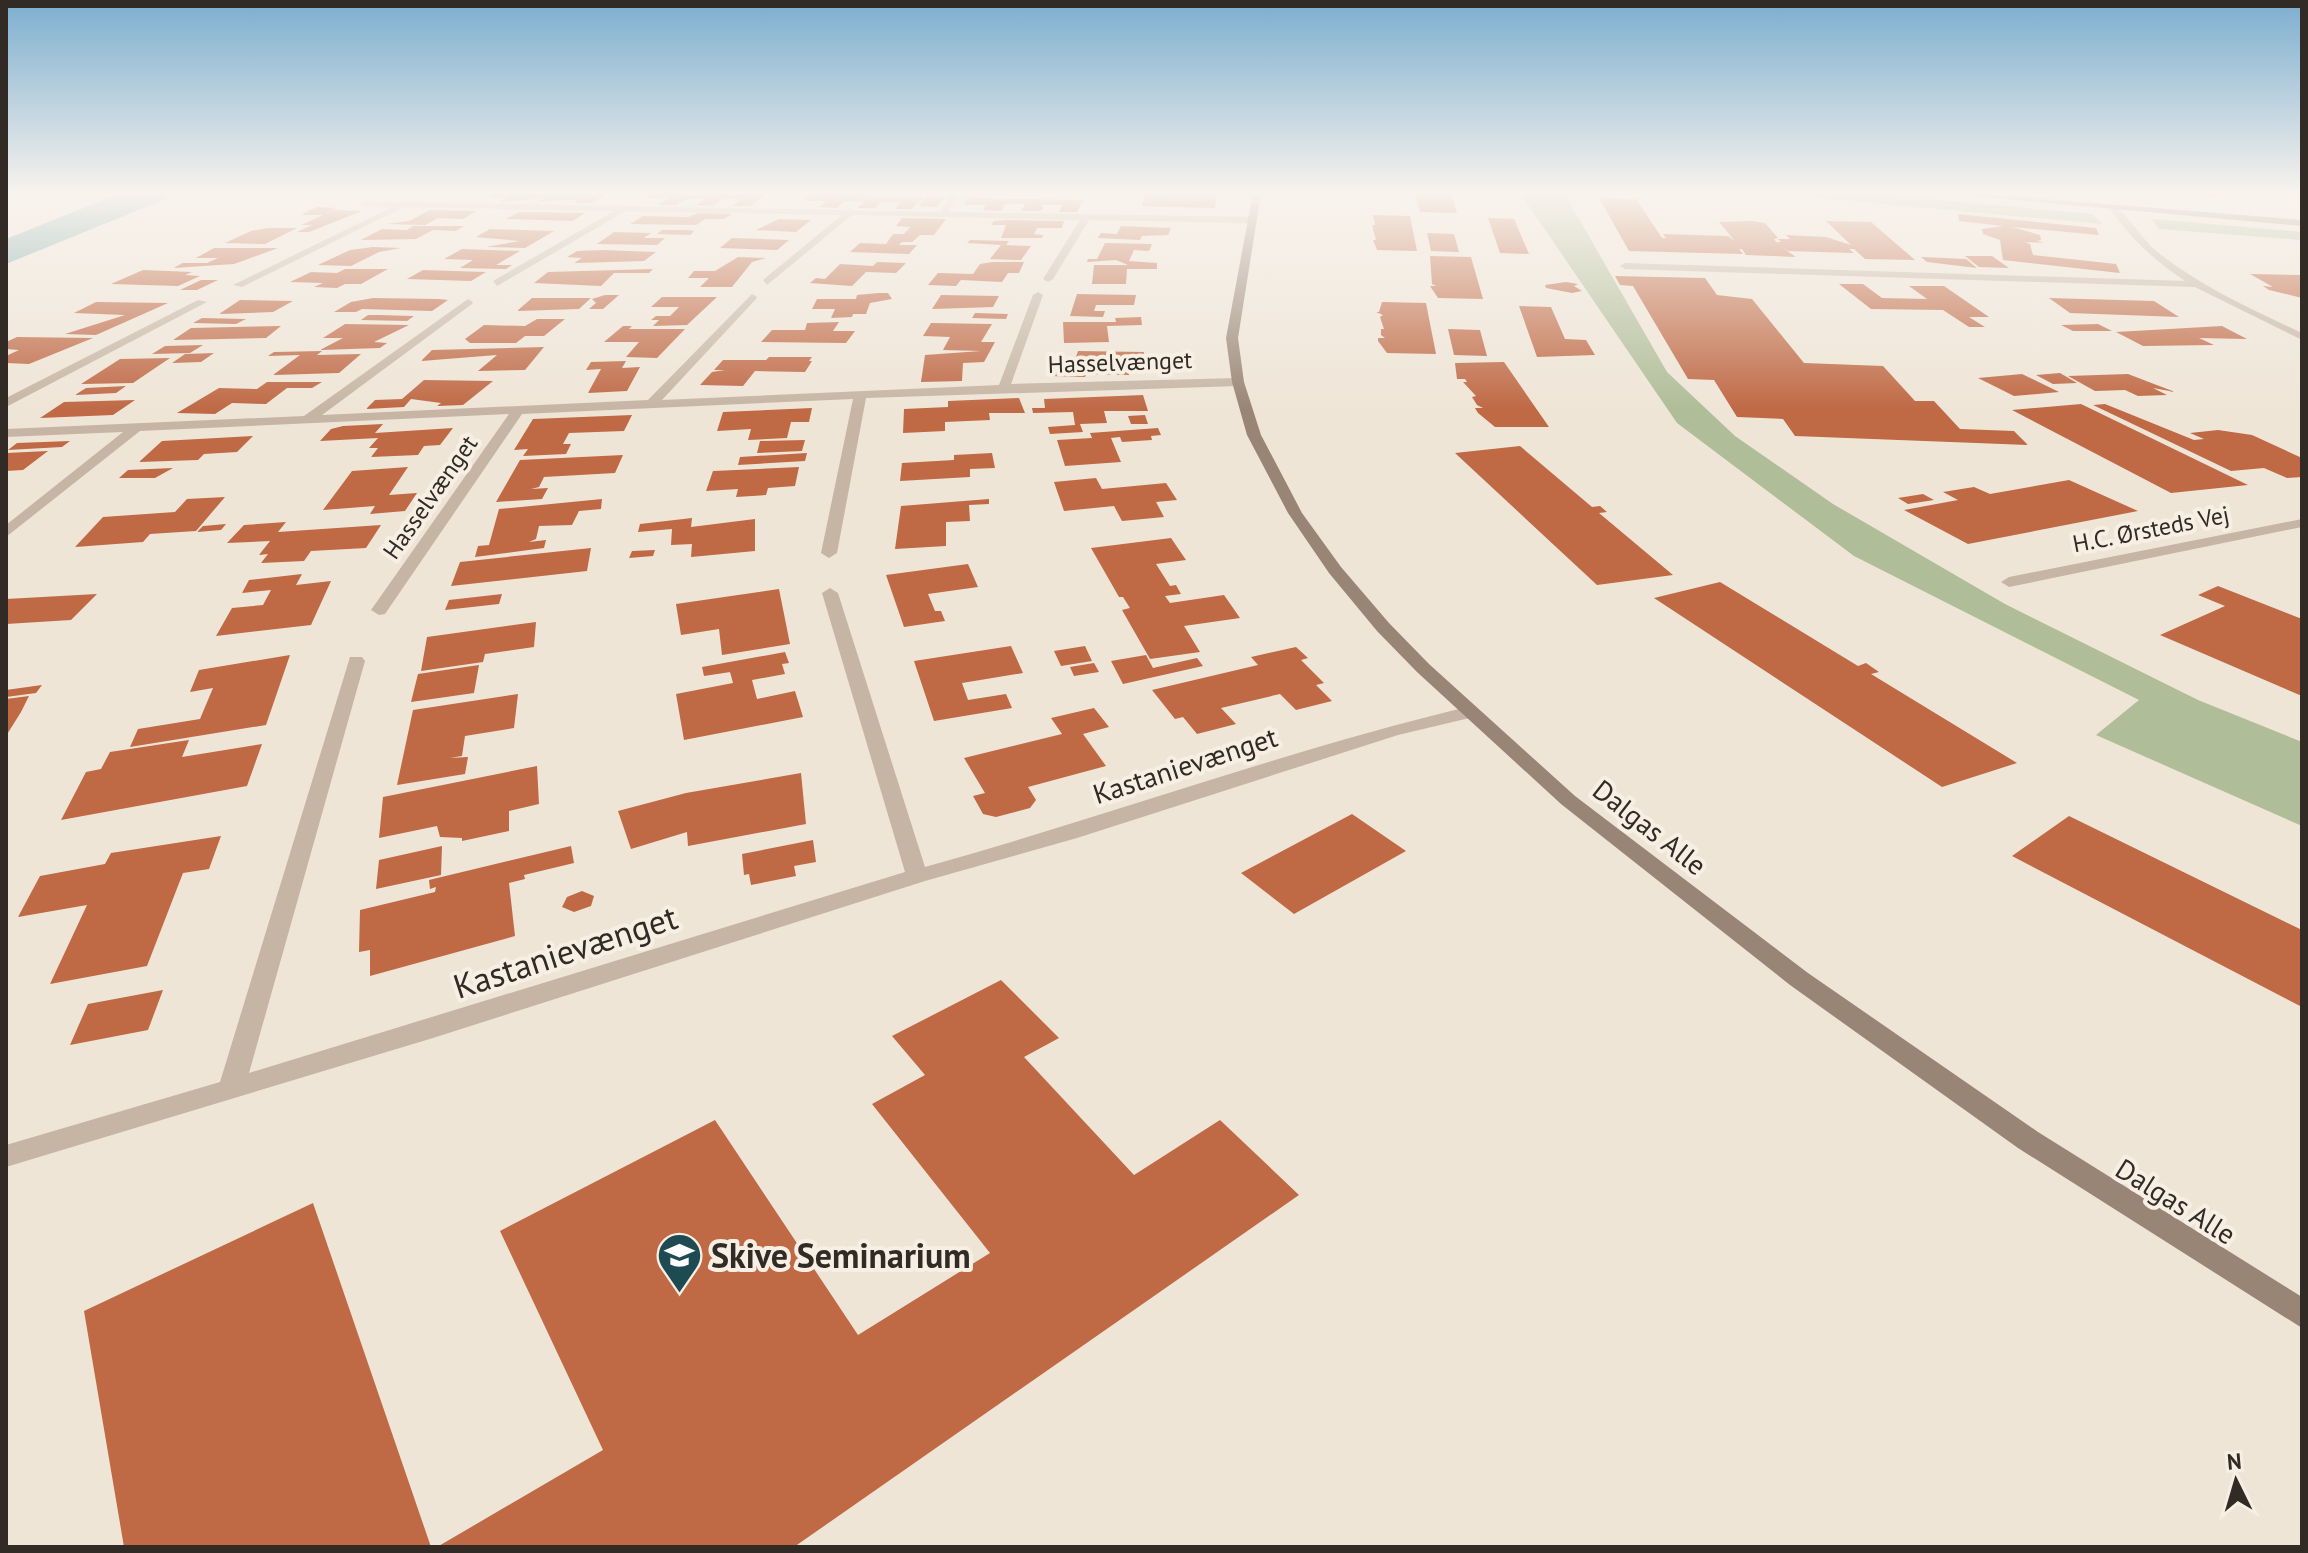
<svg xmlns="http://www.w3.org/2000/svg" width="2308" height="1553" font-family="'PT Sans',sans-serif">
<rect width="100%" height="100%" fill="#efe5d7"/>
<path fill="#afbd98" d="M 1520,193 L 1564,193 L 1667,372 L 1735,436 L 1833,504 L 2005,604 L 2198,700 L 2302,742 L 2302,826 L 2096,735 L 2139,700 L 1854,556 L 1677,423 Z
M 1765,193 L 1862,193 L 2093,214 L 2102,224 Z
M 2152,219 L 2302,232 L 2302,240 L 2159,229 Z"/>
<path fill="#78a6aa" d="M 121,193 L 180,193 L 6,264 L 6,239 Z"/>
<path fill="#bf6945" d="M 496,193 L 609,193 L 591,203 L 573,203 L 580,199 L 537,202 L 545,198 L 500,202 L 508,197 L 488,197 Z
M 653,193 L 665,193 L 766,194 L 751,206 L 733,206 L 741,199 L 722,199 L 713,206 L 696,205 L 705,199 L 685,199 L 676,205 L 659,205 L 668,198 L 645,198 Z
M 1217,193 L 1215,208 L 1142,206 L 1145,194 Z
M 1415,193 L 1450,193 L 1457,213 L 1420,212 Z
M 2196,193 L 2207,193 L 2224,198 L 2180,194 Z
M 809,195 L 923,197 L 912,209 L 895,209 L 901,202 L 881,202 L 875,208 L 857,208 L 864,202 L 844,201 L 837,208 L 819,207 L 826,201 L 803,201 Z
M 926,197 L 944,197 L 937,207 L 918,206 Z
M 967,198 L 1083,200 L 1077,212 L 1059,212 L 1062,205 L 1042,205 L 1043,209 L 1038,211 L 1021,211 L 1025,204 L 1005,204 L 1001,211 L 983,210 L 986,205 L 964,205 Z
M 1599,198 L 1636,199 L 1662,238 L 1666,238 L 1663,234 L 1728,236 L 1735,241 L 1719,222 L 1752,221 L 1765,223 L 1778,238 L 1774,239 L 1776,242 L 1781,242 L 1778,239 L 1790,239 L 1786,235 L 1826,237 L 1851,245 L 1826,221 L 1871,222 L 1915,260 L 1865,259 L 1854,249 L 1849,249 L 1854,253 L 1788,251 L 1780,246 L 1796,257 L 1746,255 L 1742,249 L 1739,249 L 1743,254 L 1629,251 Z
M 317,207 L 336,208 L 331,210 L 362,211 L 309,232 L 297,232 L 312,225 L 301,225 L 323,215 L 301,215 Z
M 430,210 L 477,211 L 463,219 L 438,218 L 425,225 L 387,224 L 409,221 Z
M 519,212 L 585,213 L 573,221 L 506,219 Z
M 698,213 L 732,214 L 724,219 L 705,219 L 696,225 L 630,224 L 643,216 L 688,217 Z
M 1958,214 L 2096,228 L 2099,235 L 2012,227 L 2040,235 L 2041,240 L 2037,241 L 2044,243 L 2025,242 L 2030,244 L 2033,255 L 2116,264 L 2120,273 L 2003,260 L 2000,240 L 1983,234 L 1982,229 L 2003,226 L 1959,221 Z
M 1373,215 L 1410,216 L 1417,251 L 1377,250 L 1373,240 L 1376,240 L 1372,225 L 1375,225 Z
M 902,218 L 946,219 L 934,235 L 920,235 L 912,242 L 902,242 L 899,245 L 917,245 L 909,254 L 850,252 L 860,243 L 886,244 L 893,234 L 904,234 L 910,227 L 896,226 Z
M 1488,218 L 1514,219 L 1529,254 L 1500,253 Z
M 779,219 L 811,220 L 796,232 L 756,230 Z
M 1008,220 L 1064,221 L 1062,228 L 1037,228 L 1034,234 L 1043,235 L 1042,238 L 1001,238 L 1006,225 L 991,225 L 994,221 Z
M 413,226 L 464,226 L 456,231 L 433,230 L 416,239 L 361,240 L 382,229 L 407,230 Z
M 1121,226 L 1171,228 L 1168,235 L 1142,236 L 1140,240 L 1098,238 L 1101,233 L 1117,234 Z
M 268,228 L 297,228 L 265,244 L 225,243 L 251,231 Z
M 490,229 L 554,231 L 525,248 L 486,247 L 520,241 L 476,237 Z
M 662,230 L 688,230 L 694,231 L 690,235 L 657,234 Z
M 614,232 L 651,233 L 644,238 L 665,238 L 657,245 L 597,244 Z
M 1427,233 L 1454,234 L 1459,252 L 1431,251 Z
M 732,238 L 789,240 L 777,250 L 720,248 Z
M 970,240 L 1009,241 L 1006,245 L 1031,246 L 1021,260 L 990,259 L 1001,245 L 967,243 Z
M 1105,243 L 1152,244 L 1149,251 L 1134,250 L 1129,261 L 1157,263 L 1157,269 L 1127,269 L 1126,284 L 1092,284 L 1094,265 L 1128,265 L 1116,260 L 1087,262 L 1088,259 L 1097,259 Z
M 373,247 L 401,248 L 379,252 L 351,266 L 318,265 L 350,250 Z
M 214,248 L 278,248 L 234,264 L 173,268 L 183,263 L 207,263 L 218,258 L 196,258 Z
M 462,249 L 520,251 L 496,265 L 512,265 L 506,269 L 460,268 L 473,260 L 444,259 Z
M 577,251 L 603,250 L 656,252 L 644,261 L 574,263 L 582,258 L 567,257 Z
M 1430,256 L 1471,257 L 1483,299 L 1438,298 L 1430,286 L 1436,286 L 1432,284 Z
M 1965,256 L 1992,256 L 2009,268 L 1979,267 Z
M 738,257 L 766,258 L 752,262 L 732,287 L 700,287 L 709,278 L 688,278 L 694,271 L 715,271 Z
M 1921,257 L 1966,259 L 1977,268 L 1927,262 Z
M 877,262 L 906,263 L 896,273 L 866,272 L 852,286 L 810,283 L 816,278 L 825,279 L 840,264 L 873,266 Z
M 993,262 L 1024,262 L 1019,273 L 1008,273 L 1002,282 L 961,280 L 956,286 L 928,285 L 938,273 L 973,274 L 980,264 Z
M 345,269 L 388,269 L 361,284 L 345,284 L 337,288 L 314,287 L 323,283 L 290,282 L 311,272 L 337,273 Z
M 653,269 L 649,273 L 614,273 L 601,286 L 534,283 L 548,272 Z
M 143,270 L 192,272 L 185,275 L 200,276 L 178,286 L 111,284 Z
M 423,270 L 486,272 L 471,281 L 407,279 Z
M 2250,274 L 2302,275 L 2302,298 L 2269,290 L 2263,286 L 2273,287 Z
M 1615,276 L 1705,278 L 1717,295 L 1752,299 L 1804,363 L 1883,366 L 1915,401 L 1934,401 L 1960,429 L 2014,431 L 2028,445 L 1795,436 L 1783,419 L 1737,417 L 1714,380 L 1688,379 L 1633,286 L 1620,285 Z
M 201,280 L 218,280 L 197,290 L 180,290 Z
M 1566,282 L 1578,284 L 1574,286 L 1582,291 L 1572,293 L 1546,288 L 1545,285 Z
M 1839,284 L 1863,284 L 1882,298 L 1927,299 L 1909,286 L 1944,286 L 1989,317 L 1969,317 L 1985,327 L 1969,327 L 1943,310 L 1871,309 Z
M 878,293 L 888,293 L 892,299 L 870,303 L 866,314 L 853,314 L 852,317 L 831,318 L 835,309 L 812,309 L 817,299 L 856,299 L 857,295 Z
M 1077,294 L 1136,295 L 1134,305 L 1096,305 L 1094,311 L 1105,311 L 1103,317 L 1070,316 Z
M 605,295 L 619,295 L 603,309 L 589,309 L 596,303 L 592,299 Z
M 941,295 L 999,296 L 993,307 L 932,309 Z
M 662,297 L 717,297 L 687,325 L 653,326 L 659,320 L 651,320 L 656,316 L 670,316 L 679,307 L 651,307 Z
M 373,298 L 439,299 L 448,300 L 432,311 L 362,309 L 356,312 L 334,312 L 351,302 Z
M 532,298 L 591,298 L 579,309 L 517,311 Z
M 2049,298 L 2154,301 L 2179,317 L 2070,313 Z
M 240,300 L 293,301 L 273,312 L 219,314 Z
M 96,302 L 168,303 L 96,335 L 65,334 L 125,315 L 74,313 Z
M 1382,302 L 1426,303 L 1436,354 L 1387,353 L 1378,341 L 1378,338 L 1385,338 L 1381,335 L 1381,329 L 1384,329 L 1380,317 L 1383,315 L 1376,312 L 1379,312 Z
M 1519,306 L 1551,307 L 1565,339 L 1586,340 L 1595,355 L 1537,357 Z
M 975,313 L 1008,314 L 1006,319 L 972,318 Z
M 368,315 L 379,315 L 414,316 L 407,321 L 361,320 Z
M 1141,317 L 1142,325 L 1107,326 L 1109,342 L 1064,343 L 1063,322 L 1116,322 L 1115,318 Z
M 202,318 L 246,319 L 236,324 L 193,323 Z
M 537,319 L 565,319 L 544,336 L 525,336 L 516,343 L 470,343 L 465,339 L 484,325 L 525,326 Z
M 839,322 L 833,331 L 855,331 L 846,343 L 761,342 L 772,330 L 805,330 L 807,323 Z
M 931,323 L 992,324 L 981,342 L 995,342 L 984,362 L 963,363 L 962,381 L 921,382 L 925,355 L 981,351 L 943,350 L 950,337 L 923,336 Z
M 345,324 L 409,325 L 374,342 L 387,343 L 380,348 L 320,350 L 343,338 L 323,338 Z
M 2098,324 L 2112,331 L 2073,331 L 2061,325 Z
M 281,326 L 266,338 L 173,340 L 191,328 Z
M 623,326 L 632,326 L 629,329 L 685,329 L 657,358 L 626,357 L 639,342 L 604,342 Z
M 2222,326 L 2247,339 L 2199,338 L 2214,345 L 2143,346 L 2116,332 Z
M 1448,329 L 1480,330 L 1487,356 L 1454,355 Z
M 17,337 L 93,338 L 29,364 L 6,363 L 6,356 L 19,350 L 6,349 L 6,342 Z
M 203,345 L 190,353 L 152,354 L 165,346 Z
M 544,347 L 525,370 L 478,371 L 497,355 L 421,361 L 432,350 Z
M 322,351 L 317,355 L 361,354 L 339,373 L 273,375 L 300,355 L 268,356 L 274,352 Z
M 1078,351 L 1144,352 L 1141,365 L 1131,364 L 1129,375 L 1090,374 L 1092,364 L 1074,363 Z
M 214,353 L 201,362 L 172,363 L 185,354 Z
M 769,357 L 812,357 L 809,361 L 812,361 L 805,372 L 755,371 L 743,386 L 700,385 L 712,372 L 725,370 L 714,370 L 723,360 L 766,360 Z
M 170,358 L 133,383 L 81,384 L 120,359 Z
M 626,361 L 622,368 L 640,367 L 627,391 L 588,393 L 601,369 L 586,370 L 591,362 Z
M 1504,362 L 1549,427 L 1495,427 L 1478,413 L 1475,408 L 1483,408 L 1477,405 L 1472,397 L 1476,396 L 1463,382 L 1467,382 L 1465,379 L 1457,379 L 1455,363 Z
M 1051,370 L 1087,370 L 1085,377 L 1050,376 Z
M 2060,373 L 2077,383 L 2053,384 L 2036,375 Z
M 2022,374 L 2059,392 L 2014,396 L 1978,378 Z
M 2128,374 L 2175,392 L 2153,388 L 2167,395 L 2138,396 L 2125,390 L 2095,391 L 2068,376 Z
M 424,380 L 493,381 L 463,405 L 437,406 L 441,403 L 411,399 L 404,407 L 366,409 L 375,400 L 402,399 Z
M 267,382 L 322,382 L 312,388 L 287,388 L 266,404 L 232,403 L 215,414 L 177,413 L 219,388 L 257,389 Z
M 126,386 L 116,393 L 75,395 L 86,388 Z
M 1143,395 L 1148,411 L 1104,411 L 1107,423 L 1080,424 L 1083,432 L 1050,434 L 1048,427 L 1075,425 L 1073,412 L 1033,413 L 1032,408 L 1045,408 L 1044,399 Z
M 1019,398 L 1025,413 L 989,413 L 990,420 L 945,422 L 945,431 L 903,433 L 904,409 L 948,407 L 948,401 Z
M 135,400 L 113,415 L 40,418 L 64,402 Z
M 2081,404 L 2248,485 L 2171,493 L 2012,410 Z
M 2105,404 L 2194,440 L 2204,439 L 2190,433 L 2218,430 L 2252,435 L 2302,458 L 2302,477 L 2287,478 L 2264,468 L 2231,471 L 2093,405 Z
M 812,408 L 809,422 L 791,422 L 787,438 L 748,440 L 751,429 L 717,431 L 723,412 Z
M 632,415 L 624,431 L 569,433 L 563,444 L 571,444 L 566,454 L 523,456 L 528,449 L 514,450 L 533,419 Z
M 1145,415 L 1148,424 L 1131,424 L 1128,416 Z
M 383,424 L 375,433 L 453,428 L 440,445 L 424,446 L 418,455 L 371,457 L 378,448 L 369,448 L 378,438 L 320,441 L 331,429 L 343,426 Z
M 1158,428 L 1161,435 L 1151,436 L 1152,440 L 1122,442 L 1120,437 L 1111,438 L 1121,462 L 1065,466 L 1057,440 L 1092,438 L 1090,433 Z
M 253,436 L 237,452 L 204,454 L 198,460 L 139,462 L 162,441 Z
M 805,440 L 802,451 L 757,453 L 760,441 Z
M 70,441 L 62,447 L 8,450 L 17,443 Z
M 1520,446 L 1592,507 L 1600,506 L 1607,512 L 1599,513 L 1673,575 L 1597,585 L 1455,453 Z
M 48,451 L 23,470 L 6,471 L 6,453 Z
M 807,453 L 805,461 L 738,465 L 740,457 Z
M 992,453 L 995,468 L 970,469 L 970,477 L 900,481 L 902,463 L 954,460 L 954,455 Z
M 623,455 L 615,473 L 544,477 L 539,487 L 531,489 L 548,488 L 542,499 L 496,502 L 520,460 Z
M 408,467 L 389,495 L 417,493 L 405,511 L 370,514 L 375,506 L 323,510 L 352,471 Z
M 799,467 L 795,486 L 768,488 L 766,495 L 736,497 L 738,489 L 706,491 L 713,471 Z
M 173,468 L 155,478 L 119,478 L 128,470 Z
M 1096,478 L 1102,489 L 1166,483 L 1177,500 L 1156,502 L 1164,517 L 1122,521 L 1114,506 L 1064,511 L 1054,482 Z
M 2069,480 L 2138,511 L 1968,544 L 1904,510 L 1958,500 L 1943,492 L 1974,487 L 1990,494 Z
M 1923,494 L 1934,500 L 1908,504 L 1898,498 Z
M 225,497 L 196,531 L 150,534 L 143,542 L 75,547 L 103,517 L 175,512 L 187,499 Z
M 602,499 L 601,509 L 579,511 L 572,525 L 539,526 L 536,539 L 529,542 L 546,540 L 544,548 L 475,557 L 478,546 L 489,545 L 499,509 Z
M 989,499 L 989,504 L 969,505 L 970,521 L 946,522 L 946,546 L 895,549 L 901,506 Z
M 692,518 L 691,527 L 755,519 L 755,551 L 691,557 L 692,544 L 671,545 L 672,529 L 638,532 L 640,524 Z
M 286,522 L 278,532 L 381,525 L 366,548 L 311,551 L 304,561 L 261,563 L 268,554 L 259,555 L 270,541 L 227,543 L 244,525 Z
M 226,524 L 221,530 L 197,532 L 203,526 Z
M 1171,538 L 1186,560 L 1156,564 L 1170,586 L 1176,585 L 1181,594 L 1165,596 L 1170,603 L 1224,595 L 1240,618 L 1184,626 L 1200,652 L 1150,659 L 1122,610 L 1130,608 L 1123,597 L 1119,597 L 1091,548 Z
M 591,548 L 587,571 L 451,586 L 460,562 Z
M 655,550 L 653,556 L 629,558 L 632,551 Z
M 968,564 L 978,587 L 928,594 L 935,611 L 941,611 L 945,621 L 904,627 L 886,575 Z
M 302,574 L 296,585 L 331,581 L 311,625 L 216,636 L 232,608 L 263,605 L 271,590 L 242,593 L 249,580 Z
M 1720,582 L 1858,666 L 1866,663 L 1879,672 L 1871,674 L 2017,763 L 1942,787 L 1654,598 Z
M 2218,586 L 2302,619 L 2302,696 L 2160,635 L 2225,606 L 2198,595 Z
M 779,589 L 790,644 L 722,655 L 719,629 L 681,635 L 676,604 Z
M 97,594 L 71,620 L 6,624 L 6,599 Z
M 502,594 L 499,604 L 445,610 L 449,600 Z
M 536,622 L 534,647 L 485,654 L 483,662 L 421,671 L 427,637 Z
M 1011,646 L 1023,673 L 962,683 L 968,700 L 1006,694 L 1012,708 L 934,721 L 914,661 Z
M 1085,646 L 1092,661 L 1061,666 L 1054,651 Z
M 1296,647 L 1308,658 L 1301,660 L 1324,683 L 1316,685 L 1332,701 L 1296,710 L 1280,694 L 1221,708 L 1236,724 L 1197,734 L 1183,717 L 1175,719 L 1152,690 L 1258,665 L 1251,657 Z
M 785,652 L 789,663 L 782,664 L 785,674 L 752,680 L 757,699 L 795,691 L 803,717 L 684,740 L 676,694 L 733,683 L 730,672 L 737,671 L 704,676 L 702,667 Z
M 290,655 L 266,725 L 130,747 L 138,729 L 200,719 L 213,688 L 190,692 L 199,670 Z
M 1146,655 L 1153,668 L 1197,658 L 1203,666 L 1123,684 L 1111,661 Z
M 1094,663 L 1099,672 L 1074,676 L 1070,667 Z
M 479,665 L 474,693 L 411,702 L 418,674 Z
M 42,685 L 36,693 L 6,697 L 6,690 Z
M 518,694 L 514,728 L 465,736 L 462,756 L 450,758 L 468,757 L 465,774 L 397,785 L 413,710 Z
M 29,696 L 21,712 L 6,736 L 6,699 Z
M 1094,708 L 1109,727 L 1083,734 L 1106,766 L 1028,787 L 1036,800 L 1030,808 L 996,817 L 983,814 L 973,796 L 985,793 L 964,758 L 1062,734 L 1051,718 Z
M 189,740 L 182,757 L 262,744 L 247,786 L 61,820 L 86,772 L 101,769 L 110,752 Z
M 537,766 L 539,804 L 509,811 L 509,831 L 462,841 L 462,838 L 440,837 L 437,826 L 379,838 L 383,797 Z
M 801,773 L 806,824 L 688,846 L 687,832 L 631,849 L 618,811 L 686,793 Z
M 1352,814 L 1406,851 L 1294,914 L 1241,873 Z
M 2069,816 L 2302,930 L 2302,1007 L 2012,856 Z
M 221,836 L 209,869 L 183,873 L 147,966 L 50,984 L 87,905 L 18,917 L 40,876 L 105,864 L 111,853 Z
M 813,840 L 816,862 L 794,866 L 796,876 L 751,885 L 749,874 L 744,875 L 742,854 Z
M 442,846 L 441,875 L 376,889 L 379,860 Z
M 571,846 L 574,863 L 524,875 L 525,879 L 509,883 L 515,936 L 370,976 L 370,950 L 359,952 L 360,910 L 435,892 L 436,887 L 430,889 L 429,880 Z
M 582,891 L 594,896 L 591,906 L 574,912 L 562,907 L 567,897 Z
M 1001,980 L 1059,1038 L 1024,1057 L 1134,1175 L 1220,1120 L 1299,1195 L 794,1547 L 437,1547 L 603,1450 L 500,1231 L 715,1120 L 858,1335 L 990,1253 L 872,1104 L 925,1075 L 892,1036 Z
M 163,990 L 148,1030 L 70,1045 L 88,1004 Z
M 313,1203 L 431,1547 L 124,1547 L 84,1311 Z"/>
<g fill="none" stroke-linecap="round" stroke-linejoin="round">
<path fill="#c6b5a4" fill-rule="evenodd" d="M 952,193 L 960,193 L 948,212 L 1254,217 L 1258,220 L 1254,223 L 1089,220 L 1053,279 L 1048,282 L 1043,279 L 1080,220 L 852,215 L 767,285 L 763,280 L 842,215 L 626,211 L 497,286 L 493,281 L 614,211 L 404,207 L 242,287 L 233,285 L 392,207 L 360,206 L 363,201 L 940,212 Z
M 2114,206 C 2130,217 2141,238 2156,251 C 2200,286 2251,309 2302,333 L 2302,340 L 2195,287 L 1625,269 L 1620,266 L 1625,263 L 2185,281 C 2155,261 2131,239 2110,209 Z
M 1038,292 L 1043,295 L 1011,384 L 1238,378 L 1244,382 L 1238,386 L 866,398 L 837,553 L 829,558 L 821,553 L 853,399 L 522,414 L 385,614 L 379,615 L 371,610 L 509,414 L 140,431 L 6,537 L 6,525 L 123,432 L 6,437 L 6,429 L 304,416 L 468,299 L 473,302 L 472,304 L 322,415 L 648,400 L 752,294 L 757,297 L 756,299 L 662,400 L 999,385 L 1033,295 Z
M 198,300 L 207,302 L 6,407 L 6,398 Z
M 2302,519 L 2302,527 L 2009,587 L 2001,582 L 2009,577 Z
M 830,588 L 838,593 L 925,867 C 1108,816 1287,750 1471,706 L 1480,712 L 1478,716 L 1398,735 L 1077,838 L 925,881 L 433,1038 L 6,1167 L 6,1145 L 220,1082 L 350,657 L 362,657 L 365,661 L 249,1073 L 905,872 L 822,593 Z"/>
<path fill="#998576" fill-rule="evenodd" d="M 1253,193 L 1261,193 L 1238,338 L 1244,382 L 1261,435 L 1302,513 L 1341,567 L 1389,623 L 1429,664 L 1575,796 L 1808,973 L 2038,1132 L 2302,1297 L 2302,1328 L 2018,1148 L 1790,985 L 1561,804 L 1417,672 L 1377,631 L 1329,573 L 1288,513 L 1247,435 L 1232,382 L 1226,338 Z
M 1940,193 L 1969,193 L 2302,220 L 2302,226 Z"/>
</g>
<linearGradient id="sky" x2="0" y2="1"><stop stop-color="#7baecf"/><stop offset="0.47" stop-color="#f8f3ed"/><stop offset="1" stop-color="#f8f3ed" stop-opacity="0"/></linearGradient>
<rect width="2308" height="410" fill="url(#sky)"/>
<defs>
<symbol id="school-pin" viewBox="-11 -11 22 30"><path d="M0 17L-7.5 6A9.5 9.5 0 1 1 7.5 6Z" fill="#1e4b51" stroke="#f7efe3"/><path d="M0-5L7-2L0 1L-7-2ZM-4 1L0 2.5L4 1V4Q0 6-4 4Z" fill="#fff"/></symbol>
</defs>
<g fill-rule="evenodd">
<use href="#school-pin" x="654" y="1230" width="51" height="69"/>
</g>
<g text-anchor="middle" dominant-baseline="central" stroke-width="8" stroke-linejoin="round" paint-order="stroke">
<g font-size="24" fill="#322a25" stroke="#f7efe3">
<text transform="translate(1120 362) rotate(-2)">Hasselvænget</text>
<text transform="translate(430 497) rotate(-55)">Hasselvænget</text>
<text transform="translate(2151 529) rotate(-11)">H.C. Ørsteds Vej</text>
</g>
<g font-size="28" fill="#322a25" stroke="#f7efe3">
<text transform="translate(1185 765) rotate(-18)">Kastanievænget</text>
<text transform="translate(1650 827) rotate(38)">Dalgas Alle</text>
<text transform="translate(2176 1201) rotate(32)">Dalgas Alle</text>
</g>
<g font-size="34" fill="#322a25" stroke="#f7efe3">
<text transform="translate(565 951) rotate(-18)">Kastanievænget</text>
</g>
<g font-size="34" font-weight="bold" fill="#322a25" stroke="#f7efe3" text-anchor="start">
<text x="711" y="1255">Skive Seminarium</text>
</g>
</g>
<rect width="2308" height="1553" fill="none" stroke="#322a25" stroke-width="16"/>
<g transform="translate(2236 1481) rotate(355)" stroke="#f7efe3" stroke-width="6" paint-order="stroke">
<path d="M0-6L14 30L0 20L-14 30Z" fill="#322a25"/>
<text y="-12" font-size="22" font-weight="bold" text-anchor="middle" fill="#322a25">N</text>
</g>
</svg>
